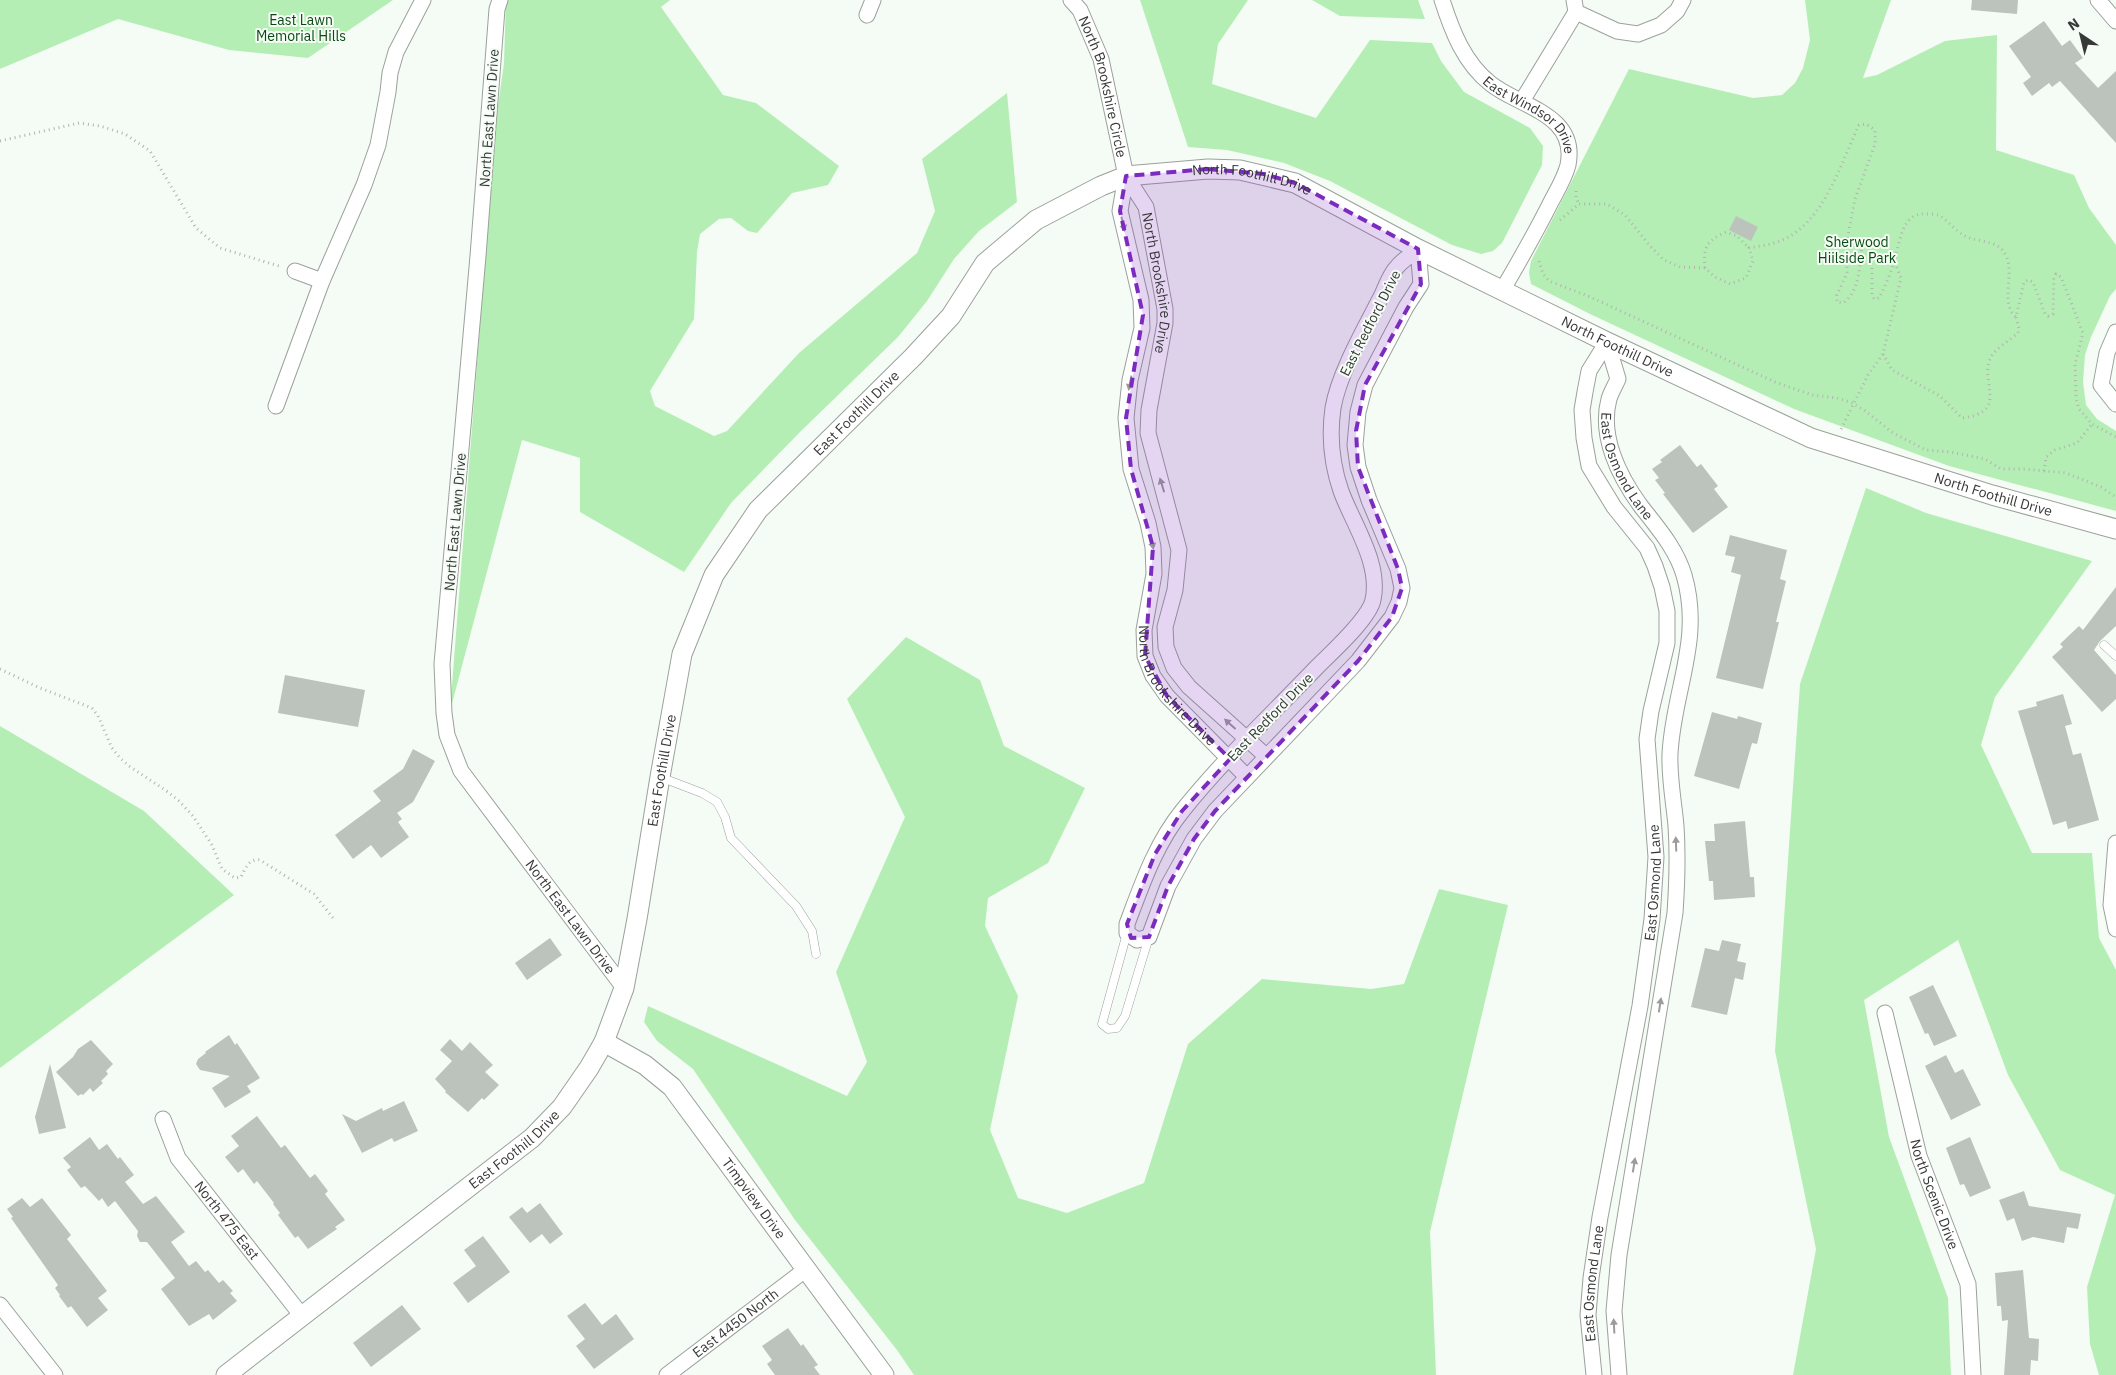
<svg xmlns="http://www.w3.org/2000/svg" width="2116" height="1375" font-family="'IBM Plex Sans',sans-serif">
<rect width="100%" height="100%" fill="#f5fcf5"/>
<path fill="#b5eeb5" d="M 0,0 L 393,0 L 308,58 L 229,50 L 118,19 L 0,69 Z
M 506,0 L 670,0 L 661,7 L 723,95 L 756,103 L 839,166 L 828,185 L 792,193 L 757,233 L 748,231 L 731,218 L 719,219 L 700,234 L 697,252 L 694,319 L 650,391 L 655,406 L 714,436 L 727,431 L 799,353 L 917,253 L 935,211 L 922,159 L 1007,93 L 1017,202 L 979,231 L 954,259 L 927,301 L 898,337 L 801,431 L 731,503 L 684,572 L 580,512 L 580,458 L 522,440 L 450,711 L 484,274 L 492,148 L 504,63 Z
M 1140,0 L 1248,0 L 1218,44 L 1212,84 L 1316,118 L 1370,40 L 1432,43 L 1441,61 L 1464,92 L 1530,128 L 1543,146 L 1542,165 L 1502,243 L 1493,251 L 1481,254 L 1452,245 L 1330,181 L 1284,163 L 1227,150 L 1188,147 Z
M 1312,0 L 1418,0 L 1425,19 L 1340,16 Z
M 1805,0 L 1891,0 L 1863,78 L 1877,75 L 1945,41 L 1997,35 L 1996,150 L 2074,175 L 2089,208 L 2116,245 L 2116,289 L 2110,296 L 2091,337 L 2085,355 L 2083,382 L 2086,405 L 2097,419 L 2116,431 L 2116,511 L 1949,466 L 1794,409 L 1592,315 L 1531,284 L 1529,273 L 1531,261 L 1629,69 L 1753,98 L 1782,95 L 1795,83 L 1803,68 L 1810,40 Z
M 1866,488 L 1926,513 L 2092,561 L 1995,697 L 1981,745 L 2032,853 L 2092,853 L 2099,938 L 2116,970 L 2116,1375 L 2099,1375 L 2090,1344 L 2087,1287 L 2115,1195 L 2060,1170 L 2008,1075 L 1958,940 L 1864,1000 L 1889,1137 L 1948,1298 L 1951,1375 L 1793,1375 L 1816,1249 L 1775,1051 L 1800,684 Z
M 906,637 L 980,680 L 1004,746 L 1085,788 L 1048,863 L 988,898 L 985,926 L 1018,996 L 990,1130 L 1018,1198 L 1067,1213 L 1144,1183 L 1188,1044 L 1262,979 L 1371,989 L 1404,984 L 1439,889 L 1508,905 L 1430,1232 L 1436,1375 L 914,1375 L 897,1350 L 795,1220 L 693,1069 L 657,1041 L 644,1022 L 648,1006 L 847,1096 L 867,1062 L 836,972 L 905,817 L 847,699 Z
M 0,726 L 144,811 L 234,895 L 0,1068 Z"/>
<path fill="#bcc2bc" d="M 1972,0 L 2018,0 L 2017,14 L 1971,10 Z
M 2044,21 L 2062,46 L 2070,40 L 2083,58 L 2075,63 L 2098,88 L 2116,71 L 2116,143 L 2060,81 L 2052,87 L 2049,83 L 2032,96 L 2023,83 L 2031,77 L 2009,46 Z
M 1736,216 L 1758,227 L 1751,241 L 1729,230 Z
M 1680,445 L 1697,467 L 1701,464 L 1718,486 L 1714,489 L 1728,507 L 1693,533 L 1663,494 L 1665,493 L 1655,480 L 1659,478 L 1652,469 L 1662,462 L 1660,460 Z
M 1730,535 L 1787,550 L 1780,579 L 1786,581 L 1776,622 L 1779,622 L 1763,689 L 1716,678 L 1741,575 L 1731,572 L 1735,557 L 1725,555 Z
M 2116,587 L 2116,626 L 2100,641 L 2094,650 L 2116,675 L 2116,699 L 2102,712 L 2052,657 L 2063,647 L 2060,644 L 2079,626 L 2083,630 Z
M 285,675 L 365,690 L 358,727 L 278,713 Z
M 2063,694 L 2072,724 L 2065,726 L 2073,755 L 2081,753 L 2099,820 L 2068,829 L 2066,821 L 2053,825 L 2018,711 L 2037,706 L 2036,702 Z
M 1712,712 L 1737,719 L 1738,716 L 1762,723 L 1757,744 L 1752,743 L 1739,789 L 1694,776 Z
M 413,749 L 435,761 L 413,802 L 397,813 L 402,819 L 398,822 L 409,837 L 381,858 L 371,845 L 353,859 L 335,835 L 381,801 L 373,791 L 403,769 Z
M 1745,821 L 1750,877 L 1754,877 L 1755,897 L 1714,900 L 1713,881 L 1709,881 L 1705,841 L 1715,841 L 1714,824 Z
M 550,938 L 562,955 L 527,980 L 515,963 Z
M 1722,940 L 1741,944 L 1737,961 L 1746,963 L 1743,980 L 1735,978 L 1727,1015 L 1691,1007 L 1705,948 L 1719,951 Z
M 1933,985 L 1957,1036 L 1934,1046 L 1928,1033 L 1925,1034 L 1909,997 Z
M 229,1035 L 235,1045 L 237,1043 L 260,1078 L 247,1086 L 251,1092 L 225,1108 L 212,1088 L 230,1076 L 200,1070 L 196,1064 L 198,1059 L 206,1053 L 205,1052 Z
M 450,1039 L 462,1051 L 470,1042 L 493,1065 L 485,1072 L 499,1085 L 484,1100 L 482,1098 L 468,1112 L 445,1092 L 446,1091 L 435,1079 L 452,1061 L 440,1050 Z
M 91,1040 L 113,1064 L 106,1071 L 108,1074 L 101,1081 L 103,1083 L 93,1092 L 90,1088 L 83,1095 L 81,1094 L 78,1096 L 56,1072 L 73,1057 L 78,1049 Z
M 1946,1055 L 1955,1073 L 1963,1069 L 1981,1105 L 1951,1120 L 1925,1066 Z
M 50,1064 L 66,1128 L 39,1134 L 35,1117 Z
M 404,1101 L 418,1131 L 394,1142 L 392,1138 L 362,1153 L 342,1114 L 356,1121 L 382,1108 L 383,1111 Z
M 257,1116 L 281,1148 L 285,1145 L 310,1178 L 315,1174 L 328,1191 L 325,1194 L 345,1220 L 335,1227 L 337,1229 L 308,1249 L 298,1236 L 295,1238 L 278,1215 L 280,1213 L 273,1204 L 274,1203 L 257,1181 L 254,1184 L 243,1169 L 238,1173 L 225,1157 L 239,1146 L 231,1136 Z
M 90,1137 L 99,1150 L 107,1144 L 118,1159 L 120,1157 L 134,1175 L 125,1182 L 143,1204 L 156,1196 L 185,1232 L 171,1242 L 189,1266 L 196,1261 L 205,1272 L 208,1270 L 219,1283 L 223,1280 L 233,1291 L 230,1293 L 237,1301 L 213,1320 L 209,1314 L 189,1326 L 161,1289 L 175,1278 L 147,1242 L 140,1242 L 137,1236 L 138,1231 L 115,1201 L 108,1207 L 102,1198 L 99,1201 L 85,1186 L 81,1188 L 67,1170 L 71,1167 L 63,1158 Z
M 1970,1137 L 1991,1188 L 1970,1197 L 1964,1184 L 1960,1185 L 1946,1148 Z
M 2024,1191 L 2029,1206 L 2081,1214 L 2078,1229 L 2067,1227 L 2064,1243 L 2033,1237 L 2022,1241 L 2014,1218 L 2007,1221 L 1999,1200 Z
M 22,1198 L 30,1207 L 42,1198 L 71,1235 L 67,1239 L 107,1291 L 98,1298 L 108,1310 L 87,1327 L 71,1306 L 68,1308 L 59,1296 L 60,1295 L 55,1288 L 58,1285 L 11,1218 L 13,1217 L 7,1209 Z
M 540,1203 L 563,1234 L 550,1244 L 542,1234 L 530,1243 L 509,1217 L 522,1207 L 527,1213 Z
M 483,1236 L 510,1272 L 468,1303 L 453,1283 L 476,1266 L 464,1250 Z
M 2023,1270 L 2029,1338 L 2039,1339 L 2038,1361 L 2031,1360 L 2030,1375 L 2004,1375 L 2008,1320 L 2002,1321 L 2001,1306 L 1997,1306 L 1995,1273 Z
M 585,1303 L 602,1325 L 616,1314 L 634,1339 L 594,1369 L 576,1346 L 585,1339 L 567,1316 Z
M 402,1305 L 421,1329 L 371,1367 L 353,1343 Z
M 788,1328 L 801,1346 L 803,1344 L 818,1365 L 814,1367 L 820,1375 L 775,1375 L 767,1364 L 772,1360 L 762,1346 Z"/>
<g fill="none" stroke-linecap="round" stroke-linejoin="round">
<defs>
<path id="service" d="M 2104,645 L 2116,656
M 660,777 L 702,793 L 717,802 L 725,817 L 731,838 L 796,906 L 812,931 L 816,954
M 1127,933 L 1102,1024 L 1108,1029 L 1117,1028 L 1125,1016 L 1149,937"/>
<g id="minor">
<path id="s1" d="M 500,0 L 497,9 L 478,256 L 442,664 L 444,713 L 447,735 L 461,771 L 624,988"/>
<path id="s2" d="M 1071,0 L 1080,10 L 1101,59 L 1126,176 L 1120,211 L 1141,300 L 1142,328 L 1130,380 L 1126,418 L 1131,469 L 1148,523 L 1153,547 L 1154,574 L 1144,630 L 1145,656 L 1153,676 L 1167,696 L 1247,777"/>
<path id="s3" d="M 1442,0 C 1452,31 1464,63 1491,84 C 1520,107 1578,114 1568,165 C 1565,177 1558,189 1552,200 C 1537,230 1520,260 1503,289"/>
<path d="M 2098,0 L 2116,21"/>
<path d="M 1576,12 L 1617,31 L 1638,34 L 1661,25 L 1677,11 L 1683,0"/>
<path d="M 867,15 L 873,0"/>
<path d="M 1522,101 L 1576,12 L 1574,0"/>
<path id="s4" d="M 1126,176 L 1146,207 L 1165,309 L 1165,323 L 1149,410 L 1148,433 L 1179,550 L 1175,590 L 1165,627 L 1166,647 L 1174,668 L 1189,687 L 1266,756"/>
<path d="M 1418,249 L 1421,284 L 1406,307 L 1365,385 L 1358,412 L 1355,445 L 1358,467 L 1369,500 L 1398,569 L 1402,588 L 1399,602 L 1392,617 L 1358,661 L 1215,811 L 1194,839 L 1168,886 L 1149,937 L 1137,940 L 1127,933 L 1127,924 C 1142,884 1156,843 1183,810 C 1224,759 1272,714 1317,667 C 1331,653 1369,619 1373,600 C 1381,563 1353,524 1341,491 C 1332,465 1329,436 1333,408 C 1339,373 1365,328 1382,295 C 1386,286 1390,274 1397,267 C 1402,260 1412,255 1418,249 Z"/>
<path d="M 295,271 L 322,281"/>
<path d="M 2116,332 L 2107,353 L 2101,385 L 2116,404"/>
<path d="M 276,406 L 322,281 L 364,185 L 378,145 L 388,92 L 390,73 L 396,52 L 423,0"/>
<path d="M 2116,843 L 2111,905 L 2116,929"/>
<path id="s5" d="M 1885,1013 L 1919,1156 L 1968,1284 L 1973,1375"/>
<path id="s6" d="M 163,1119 L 178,1158 L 302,1316"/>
<path d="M 0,1305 L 55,1375"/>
<path id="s7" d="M 667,1375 L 805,1270"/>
<path id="s8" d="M 1594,1375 L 1588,1315 L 1591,1278 L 1600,1217 L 1640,1006 L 1652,919 L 1656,857 L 1647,739 L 1651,711 L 1667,643 L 1667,611 L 1662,587 L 1655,566 L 1647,548 L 1614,507 L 1589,466 L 1584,438 L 1582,410 L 1585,392 L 1589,371 L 1607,342 L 1618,379 C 1615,386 1611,392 1609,399 C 1599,436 1619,476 1640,505 C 1657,527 1676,548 1684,575 C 1703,640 1673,691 1670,754 C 1669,778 1674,803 1676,826 C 1678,855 1677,884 1675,913 L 1619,1255 L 1614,1311 L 1619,1375"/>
</g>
<g id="tertiary">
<path id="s9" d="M 604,1042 L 645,1065 L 672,1087 L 884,1375"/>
<path id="s10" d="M 226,1375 L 532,1138 L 562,1107 L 589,1068 L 604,1042 L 624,988 L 637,919 L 660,777 L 682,654 L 714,575 L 758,510 L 913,357 L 951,316 L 985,263 L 1036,220 L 1101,186 L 1126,176 L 1208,169 L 1240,170 L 1295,183 L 1418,249 L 1607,342 L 1811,438 L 1992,495 L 2116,529"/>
</g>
</defs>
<use href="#service" stroke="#9ba19b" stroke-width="9"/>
<use href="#minor" stroke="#9ba19b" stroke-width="17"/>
<use href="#tertiary" stroke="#9ba19b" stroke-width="21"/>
<path stroke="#b0b5b0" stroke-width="3" stroke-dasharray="1 4" stroke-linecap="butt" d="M 0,141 L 79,123 L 100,126 L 125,134 L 150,151 L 196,228 L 220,248 L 282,267
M 1576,191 L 1576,198 L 1579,204
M 1560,220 L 1579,204 L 1607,204 L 1625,215 L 1650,246 L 1664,260 L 1680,267 L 1705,268 L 1715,277 L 1730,284 L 1746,278 L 1753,261 L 1749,248 C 1759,246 1770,245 1780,241 C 1823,225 1841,163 1859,125 L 1866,124 L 1875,130 L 1875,144 L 1855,199 L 1847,240 L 1847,273 L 1837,295 L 1837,302 L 1843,303 C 1860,291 1860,264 1862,246 L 1864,245 L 1869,246 L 1872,268 L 1872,295 L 1874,299 L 1879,298 C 1885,287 1891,272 1895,259 C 1900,241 1902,212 1926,214 C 1930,214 1935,214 1938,215 C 1948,220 1955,231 1965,236 C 1981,244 1999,238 2007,258 C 2014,276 2000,304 2016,317 L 2024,282 L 2028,280 L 2033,282 L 2045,314 L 2048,316 L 2053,314 L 2054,279 L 2056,274 L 2061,277 L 2083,333 L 2075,365 L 2076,398 L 2079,409 L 2092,424 L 2116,437
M 1539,261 L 1543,274 L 1549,281 L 1588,296 L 1775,382 L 1812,395 L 1837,398 L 1852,403 L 1864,410 L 1893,433 L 1926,450 L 1951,452 L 1985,459 L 2001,469 L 2023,469 L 2066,473 L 2101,487 L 2116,497
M 1705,268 C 1703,246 1707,241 1726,232 L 1737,236 L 1749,248
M 1883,354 L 1892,370 L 1940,396 L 1962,418 C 2011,412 1978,381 1991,357 C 1996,348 2010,340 2018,333 L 2019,328 L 2016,317
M 1841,429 L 1868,375 L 1883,354 L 1901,278 L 1894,260
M 2044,471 L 2046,457 L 2055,450 L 2077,443 L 2092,424
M 0,669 L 40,688 L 92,708 L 98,716 L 112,748 L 120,758 L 129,766 L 168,792 L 179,801 L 193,816 L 212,845 L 222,869 L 235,878 L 241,877 C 245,869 249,858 260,860 L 314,894 L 333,918"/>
<use href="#service" stroke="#fff" stroke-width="8"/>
<use href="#minor" stroke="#fff" stroke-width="15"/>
<use href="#tertiary" stroke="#fff" stroke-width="19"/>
</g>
<defs><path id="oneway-solid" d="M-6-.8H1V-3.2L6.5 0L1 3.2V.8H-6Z" transform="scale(1.25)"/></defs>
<g fill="#9b9c9b">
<use href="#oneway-solid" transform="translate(1123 224) rotate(77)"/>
<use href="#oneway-solid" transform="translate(1130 383) rotate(101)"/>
<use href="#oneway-solid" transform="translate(1162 485) rotate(-107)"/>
<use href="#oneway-solid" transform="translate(1152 542) rotate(80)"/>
<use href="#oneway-solid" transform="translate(1230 724) rotate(-138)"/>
<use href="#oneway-solid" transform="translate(1676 844) rotate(-92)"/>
<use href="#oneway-solid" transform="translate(1660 1005) rotate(-81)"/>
<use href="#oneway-solid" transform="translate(1634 1165) rotate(-81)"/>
<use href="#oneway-solid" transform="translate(1614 1326) rotate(-93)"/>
</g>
<path fill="#7b2cbf" fill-opacity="0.2" stroke="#7b2cbf" stroke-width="4" stroke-dasharray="10 6" stroke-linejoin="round" d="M 1208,169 L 1264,174 L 1295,183 L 1418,249 L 1421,284 L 1365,385 L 1356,431 L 1358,467 L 1398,569 L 1402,588 L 1392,617 L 1358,661 L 1215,811 L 1194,839 L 1168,886 L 1149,937 L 1131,938 L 1127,924 L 1155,854 L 1182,811 L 1230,759 L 1167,696 L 1145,656 L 1153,547 L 1131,469 L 1126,418 L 1143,315 L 1120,211 L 1126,176 Z"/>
<g text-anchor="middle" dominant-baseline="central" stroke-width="4" stroke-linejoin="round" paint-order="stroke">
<g font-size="14" fill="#084912" stroke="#f5fcf5">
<text x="301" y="20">East Lawn<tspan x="301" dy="16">Memorial Hills</tspan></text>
<text x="1857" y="242">Sherwood<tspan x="1857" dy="16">Hiilside Park</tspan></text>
</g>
<g font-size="14" fill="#373937" stroke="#f5fcf5">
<text stroke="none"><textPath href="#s2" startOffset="94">North Brookshire Circle</textPath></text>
<text stroke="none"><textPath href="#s3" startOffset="150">East Windsor Drive</textPath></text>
<text transform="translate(489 118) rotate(-86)">North East Lawn Drive</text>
<text stroke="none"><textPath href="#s10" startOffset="1699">North Foothill Drive</textPath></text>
<text stroke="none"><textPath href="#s4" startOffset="114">North Brookshire Drive</textPath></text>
<text transform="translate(1370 323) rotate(-63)">East Redford Drive</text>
<text stroke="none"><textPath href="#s10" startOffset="2104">North Foothill Drive</textPath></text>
<text stroke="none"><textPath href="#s10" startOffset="1206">East Foothill Drive</textPath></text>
<text stroke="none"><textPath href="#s8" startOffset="1202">East Osmond Lane</textPath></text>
<text stroke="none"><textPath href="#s10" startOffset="2509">North Foothill Drive</textPath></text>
<text transform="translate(455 522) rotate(-85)">North East Lawn Drive</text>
<text stroke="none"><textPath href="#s2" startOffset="716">North Brookshire Drive</textPath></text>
<text transform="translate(1270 717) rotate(-46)">East Redford Drive</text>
<text stroke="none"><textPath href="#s10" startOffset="786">East Foothill Drive</textPath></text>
<text stroke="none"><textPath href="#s8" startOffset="498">East Osmond Lane</textPath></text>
<text stroke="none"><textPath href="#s1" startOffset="959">North East Lawn Drive</textPath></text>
<text stroke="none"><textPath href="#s10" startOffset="366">East Foothill Drive</textPath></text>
<text stroke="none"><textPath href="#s5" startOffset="188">North Scenic Drive</textPath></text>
<text stroke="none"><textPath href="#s9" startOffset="220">Timpview Drive</textPath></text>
<text stroke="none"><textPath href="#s6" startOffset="121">North 475 East</textPath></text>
<text stroke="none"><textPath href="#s8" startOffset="92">East Osmond Lane</textPath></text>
<text stroke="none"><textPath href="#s7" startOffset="86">East 4450 North</textPath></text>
</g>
</g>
<g transform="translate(2081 35) rotate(325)" stroke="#f5fcf5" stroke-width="4" paint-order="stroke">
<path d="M0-4L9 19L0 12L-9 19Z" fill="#373937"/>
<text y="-8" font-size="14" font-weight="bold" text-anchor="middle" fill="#373937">N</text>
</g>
</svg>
